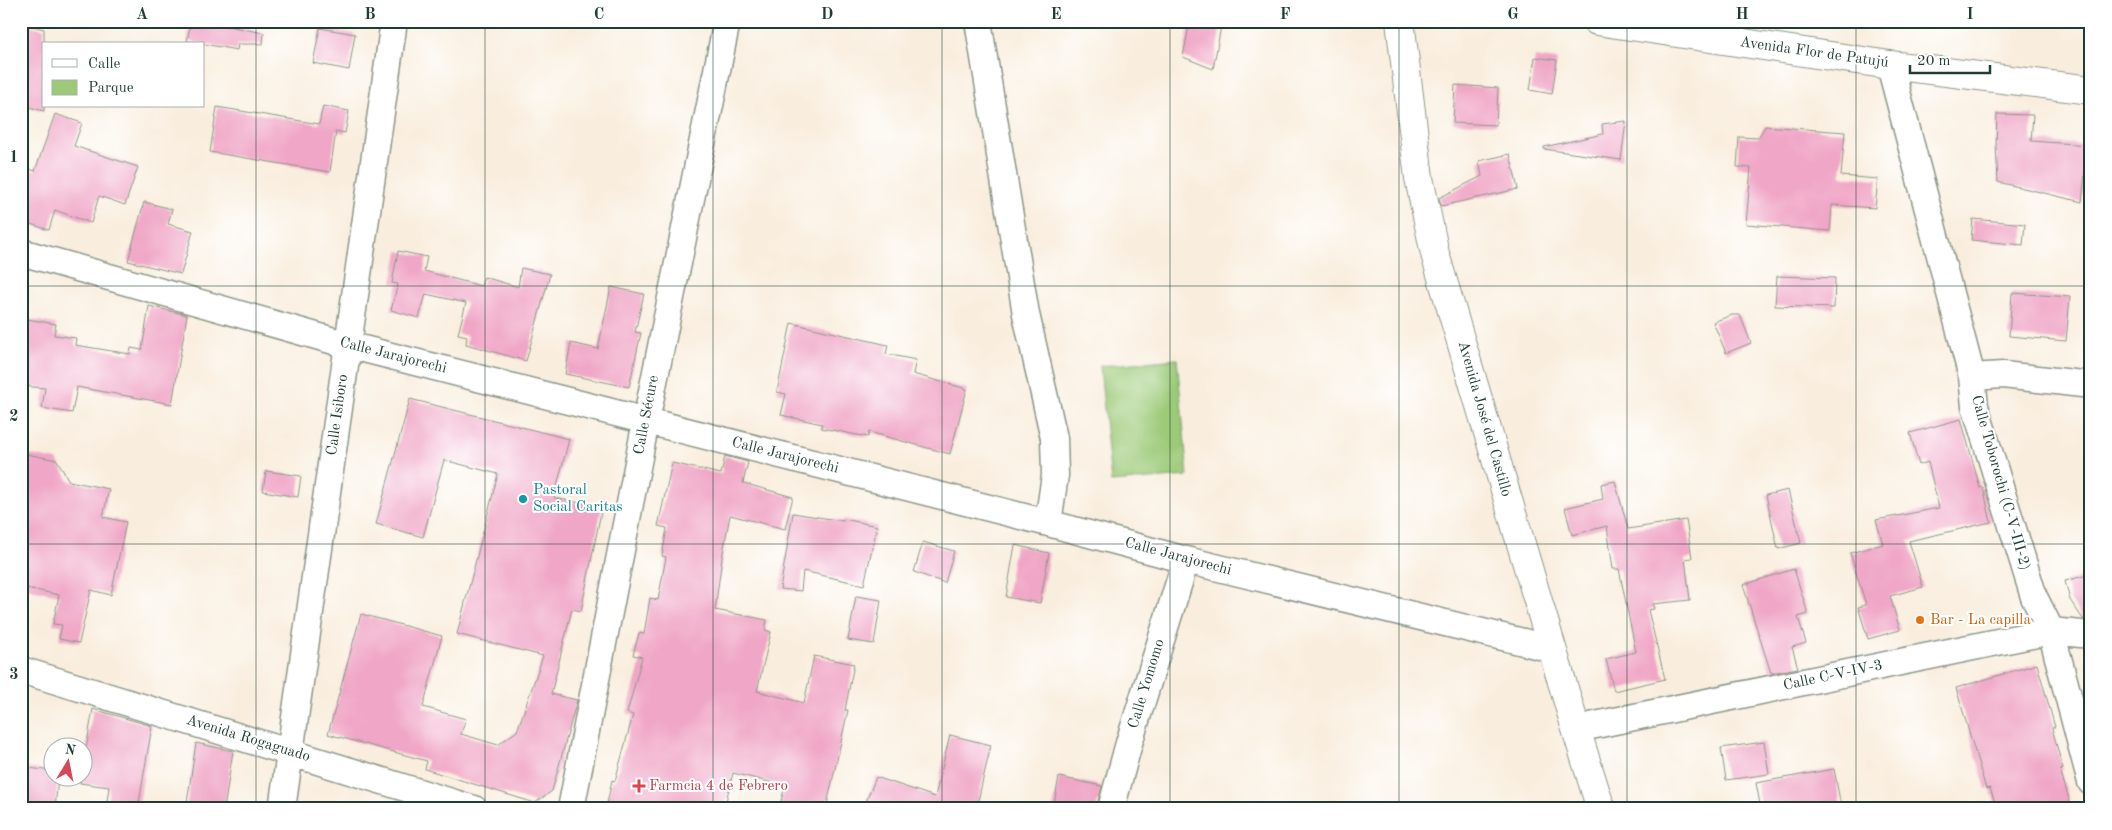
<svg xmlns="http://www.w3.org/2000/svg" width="2112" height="830" font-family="'Old Standard TT',serif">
<rect width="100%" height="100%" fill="#fff"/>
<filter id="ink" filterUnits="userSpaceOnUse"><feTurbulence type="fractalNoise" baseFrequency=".02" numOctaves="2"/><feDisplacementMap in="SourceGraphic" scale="10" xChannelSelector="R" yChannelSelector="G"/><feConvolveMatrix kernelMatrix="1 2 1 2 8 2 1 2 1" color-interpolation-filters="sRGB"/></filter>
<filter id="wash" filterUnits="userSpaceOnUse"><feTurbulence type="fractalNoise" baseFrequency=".0096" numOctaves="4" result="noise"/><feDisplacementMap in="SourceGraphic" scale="20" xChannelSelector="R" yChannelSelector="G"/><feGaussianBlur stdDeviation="1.12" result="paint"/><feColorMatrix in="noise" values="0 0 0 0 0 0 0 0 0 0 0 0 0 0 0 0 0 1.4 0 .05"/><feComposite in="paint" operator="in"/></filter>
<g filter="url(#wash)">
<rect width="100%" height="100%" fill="#f9eede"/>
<path fill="#9cca78" stroke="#5e8456" d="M 1177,359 L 1188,476 L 1111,482 L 1100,366 Z"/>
<g id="blocks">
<path fill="#f0a6c6" d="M 191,21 L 202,21 L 264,33 L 263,44 L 238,44 L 237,50 L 187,41 Z
M 1190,21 L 1222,21 L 1213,69 L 1183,57 Z
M 21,23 L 44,29 L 44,111 L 21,105 Z
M 320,28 L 355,34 L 349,70 L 313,63 Z
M 1535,57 L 1557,60 L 1552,94 L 1530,90 Z
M 1455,85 L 1498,88 L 1496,125 L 1453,123 Z
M 323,106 L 349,111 L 345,133 L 336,131 L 330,172 L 210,152 L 217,107 L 319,124 Z
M 55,114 L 82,123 L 74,146 L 138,167 L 125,205 L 99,196 L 91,223 L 55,210 L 49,230 L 21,221 L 21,166 L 35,171 Z
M 1997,114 L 2033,115 L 2031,141 L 2088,145 L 2082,202 L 1998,182 L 1996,146 Z
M 1626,121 L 1621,160 L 1544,149 L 1544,147 L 1603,134 L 1602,124 Z
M 1765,126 L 1845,132 L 1841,176 L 1878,179 L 1875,208 L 1832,205 L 1830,231 L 1746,224 L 1751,168 L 1737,167 L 1739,137 L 1758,138 Z
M 1510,154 L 1518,189 L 1441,206 L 1439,198 L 1482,176 L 1479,161 Z
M 144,202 L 172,209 L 168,224 L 193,231 L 181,274 L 128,261 Z
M 1973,219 L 2025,224 L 2023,245 L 1971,240 Z
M 398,251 L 427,257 L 424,271 L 481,286 L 484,277 L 518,287 L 521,268 L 550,274 L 526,361 L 466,344 L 467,336 L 458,334 L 466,303 L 426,294 L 419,318 L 391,310 L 398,284 L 392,283 Z
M 1777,276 L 1835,278 L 1834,308 L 1775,306 Z
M 611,287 L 644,294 L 635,332 L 641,333 L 629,387 L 565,374 L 571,343 L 598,349 Z
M 2012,293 L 2070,297 L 2066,341 L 2009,336 Z
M 149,306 L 187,315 L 172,404 L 77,387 L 72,413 L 42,408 L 45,388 L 21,386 L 21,318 L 56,324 L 54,335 L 76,338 L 75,345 L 130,354 L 131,348 L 142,350 Z
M 1732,315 L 1740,315 L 1751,343 L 1726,353 L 1713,322 Z
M 791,323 L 888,345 L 886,354 L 916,360 L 913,374 L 967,389 L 950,454 L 869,432 L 868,437 L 821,428 L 822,424 L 781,415 L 786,394 L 777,392 Z
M 410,399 L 569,439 L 554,498 L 602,507 L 581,611 L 572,609 L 551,694 L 577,700 L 552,791 L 535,803 L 425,769 L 427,761 L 328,734 L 361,614 L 442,636 L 423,707 L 466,719 L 461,734 L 498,745 L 517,731 L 543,656 L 457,634 L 498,474 L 444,460 L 423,537 L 376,524 Z
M 1961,419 L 1980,488 L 1983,487 L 1991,522 L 1909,541 L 1923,587 L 1890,596 L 1900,630 L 1868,639 L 1858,607 L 1866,605 L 1850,553 L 1883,544 L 1876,520 L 1939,508 L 1928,462 L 1919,465 L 1910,433 Z
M 21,453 L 57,460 L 69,481 L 109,489 L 103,517 L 126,522 L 111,595 L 91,590 L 79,643 L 59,639 L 62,625 L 53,624 L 59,595 L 21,587 L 21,506 L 27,477 L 21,476 Z
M 725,456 L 748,462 L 743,483 L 793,497 L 785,529 L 730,515 L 722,558 L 715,610 L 767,620 L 765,630 L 771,632 L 757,691 L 804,703 L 814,656 L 854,664 L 845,710 L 848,710 L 826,809 L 779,809 L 785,786 L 733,773 L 724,809 L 606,809 L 612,780 L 615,781 L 633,715 L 627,713 L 642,657 L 633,655 L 639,633 L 644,634 L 650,598 L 658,600 L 666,557 L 662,556 L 667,528 L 658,526 L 672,463 L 721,474 Z
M 266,471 L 301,476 L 298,497 L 263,491 Z
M 1615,481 L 1628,529 L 1686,520 L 1692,558 L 1685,559 L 1690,600 L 1653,604 L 1654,609 L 1648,610 L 1665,679 L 1614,691 L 1606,659 L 1636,652 L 1619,569 L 1613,569 L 1607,526 L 1572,535 L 1565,508 L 1603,499 L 1601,484 Z
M 1788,490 L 1801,543 L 1778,549 L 1766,495 Z
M 793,513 L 843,521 L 844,519 L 877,526 L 864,585 L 803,571 L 801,591 L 780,589 Z
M 923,542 L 954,551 L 945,583 L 914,572 Z
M 1015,545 L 1049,553 L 1040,603 L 1006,597 Z
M 1794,569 L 1808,614 L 1798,617 L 1806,643 L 1792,647 L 1798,668 L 1771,673 L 1743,585 Z
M 2091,574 L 2091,620 L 2083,619 L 2070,600 L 2065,581 Z
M 856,596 L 881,600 L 874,644 L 848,640 Z
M 2037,664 L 2055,727 L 2052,728 L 2063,769 L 2060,770 L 2072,809 L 1997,809 L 1990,788 L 1986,789 L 1956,688 Z
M 93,709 L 152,726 L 138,809 L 106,809 L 109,787 L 80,783 Z
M 950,735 L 991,745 L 976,809 L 863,809 L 876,777 L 935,797 Z
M 1764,742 L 1769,774 L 1726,780 L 1721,748 Z
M 196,743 L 233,751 L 224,809 L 186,809 Z
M 21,767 L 52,771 L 52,778 L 58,778 L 55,809 L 21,809 Z
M 1834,769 L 1841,806 L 1826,809 L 1761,809 L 1756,783 Z
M 1059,777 L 1102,786 L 1096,809 L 1053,809 Z"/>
</g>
</g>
<g filter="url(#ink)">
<use href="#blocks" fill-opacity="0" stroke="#8c9689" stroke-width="1"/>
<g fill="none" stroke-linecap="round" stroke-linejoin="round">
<defs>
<path id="minor" d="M 978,21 L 1026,314 L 1054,438 L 1055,475 L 1048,523
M 1890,65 L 1972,377 L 1975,406 L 2034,597 L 2051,631 L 2091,782
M 21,252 L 348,345 L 1048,523 L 1186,560 L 1552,649
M 1972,377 L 2003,375 L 2091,385
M 21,670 L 474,809
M 1576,729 L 2051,631 L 2091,635
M 282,809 L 394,21
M 571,809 L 646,421 L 727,21
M 1111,809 L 1129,743 L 1186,560"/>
<path id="major" d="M 1400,21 L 1419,178 L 1435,254 L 1576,729 L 1601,809
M 1597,21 L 1890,65 L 2091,90"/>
</defs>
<use href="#minor" stroke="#8c9689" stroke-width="29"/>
<use href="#major" stroke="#8c9689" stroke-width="30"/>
<use href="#minor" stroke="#fff" stroke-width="26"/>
<use href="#major" stroke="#fff" stroke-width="28"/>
</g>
</g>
<path fill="none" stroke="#1f3d34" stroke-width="1" stroke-opacity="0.55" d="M 256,21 L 256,809M 485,21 L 485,809M 713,21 L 713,809M 942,21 L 942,809M 1170,21 L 1170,809M 1399,21 L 1399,809M 1627,21 L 1627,809M 1856,21 L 1856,809M 21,286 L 2091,286M 21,544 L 2091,544"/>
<circle fill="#0f9aa8" stroke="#fff" stroke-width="2" cx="523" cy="499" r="5"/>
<circle fill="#e8710a" stroke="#fff" stroke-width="2" cx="1920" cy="620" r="5"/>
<path fill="#e0444e" stroke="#fff" stroke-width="2" d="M636.5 778.5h5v5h5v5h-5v5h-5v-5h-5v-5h5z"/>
<g text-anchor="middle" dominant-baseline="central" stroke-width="4" stroke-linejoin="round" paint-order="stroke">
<g font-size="15" fill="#1f3d34" stroke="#fff">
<text transform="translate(1814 53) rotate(8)">Avenida Flor de Patujú</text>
<text transform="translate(393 356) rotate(14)">Calle Jarajorechi</text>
<text transform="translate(338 415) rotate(-82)">Calle Isiboro</text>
<text transform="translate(647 415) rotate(-79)">Calle Sécure</text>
<text transform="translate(1484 419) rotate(74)">Avenida José del Castillo</text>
<text transform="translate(785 456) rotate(14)">Calle Jarajorechi</text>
<text transform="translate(2000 483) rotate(74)">Calle Toborochi (C-V-III-2)</text>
<text transform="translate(1178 557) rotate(15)">Calle Jarajorechi</text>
<text transform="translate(1833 676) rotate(-12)">Calle C-V-IV-3</text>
<text transform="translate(1147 684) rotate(-73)">Calle Yomomo</text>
<text transform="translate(248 739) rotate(17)">Avenida Rogaguado</text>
</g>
<g font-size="15" fill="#0d838f" stroke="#fff" text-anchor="start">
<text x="533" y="490">Pastoral<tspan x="533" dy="17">Social Caritas</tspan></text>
</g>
<g font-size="15" fill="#c56008" stroke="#fff" text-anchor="start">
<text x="1930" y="620">Bar - La capilla</text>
</g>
<g font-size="15" fill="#be3a42" stroke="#fff" text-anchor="start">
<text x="649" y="786">Farmcia 4 de Febrero</text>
</g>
</g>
<rect width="2112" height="830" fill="none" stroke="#fff" stroke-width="55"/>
<rect x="42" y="42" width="162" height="65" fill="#ffffff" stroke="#a5b1ae"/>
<rect x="52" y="59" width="25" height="8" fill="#ffffff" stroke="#a5b1ae"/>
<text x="88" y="68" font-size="15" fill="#1f3d34">Calle</text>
<rect x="52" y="80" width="25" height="15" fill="#9cca78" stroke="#a5b1ae"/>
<text x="88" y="92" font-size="15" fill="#1f3d34">Parque</text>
<g transform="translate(68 762) rotate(10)"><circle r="24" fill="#ffffff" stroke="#a5b1ae"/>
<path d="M0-4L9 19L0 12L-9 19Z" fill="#d1495b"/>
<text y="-8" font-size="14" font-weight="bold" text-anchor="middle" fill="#1f3d34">N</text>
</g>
<path d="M1910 65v8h80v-8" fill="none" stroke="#1f3d34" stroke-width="2.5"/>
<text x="1917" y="65" font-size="15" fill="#1f3d34" stroke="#ffffff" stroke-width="4" paint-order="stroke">20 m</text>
<rect x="28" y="28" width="2056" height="774" fill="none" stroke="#1f3d34" stroke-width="2"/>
<g font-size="16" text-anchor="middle" font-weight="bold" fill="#1f3d34">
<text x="142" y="19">A</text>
<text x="370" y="19">B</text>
<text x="599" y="19">C</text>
<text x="827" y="19">D</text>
<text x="1056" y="19">E</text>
<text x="1285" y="19">F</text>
<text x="1513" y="19">G</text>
<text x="1742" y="19">H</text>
<text x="1970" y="19">I</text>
<text x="14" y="162">1</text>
<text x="14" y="421">2</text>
<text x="14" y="679">3</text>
</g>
</svg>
